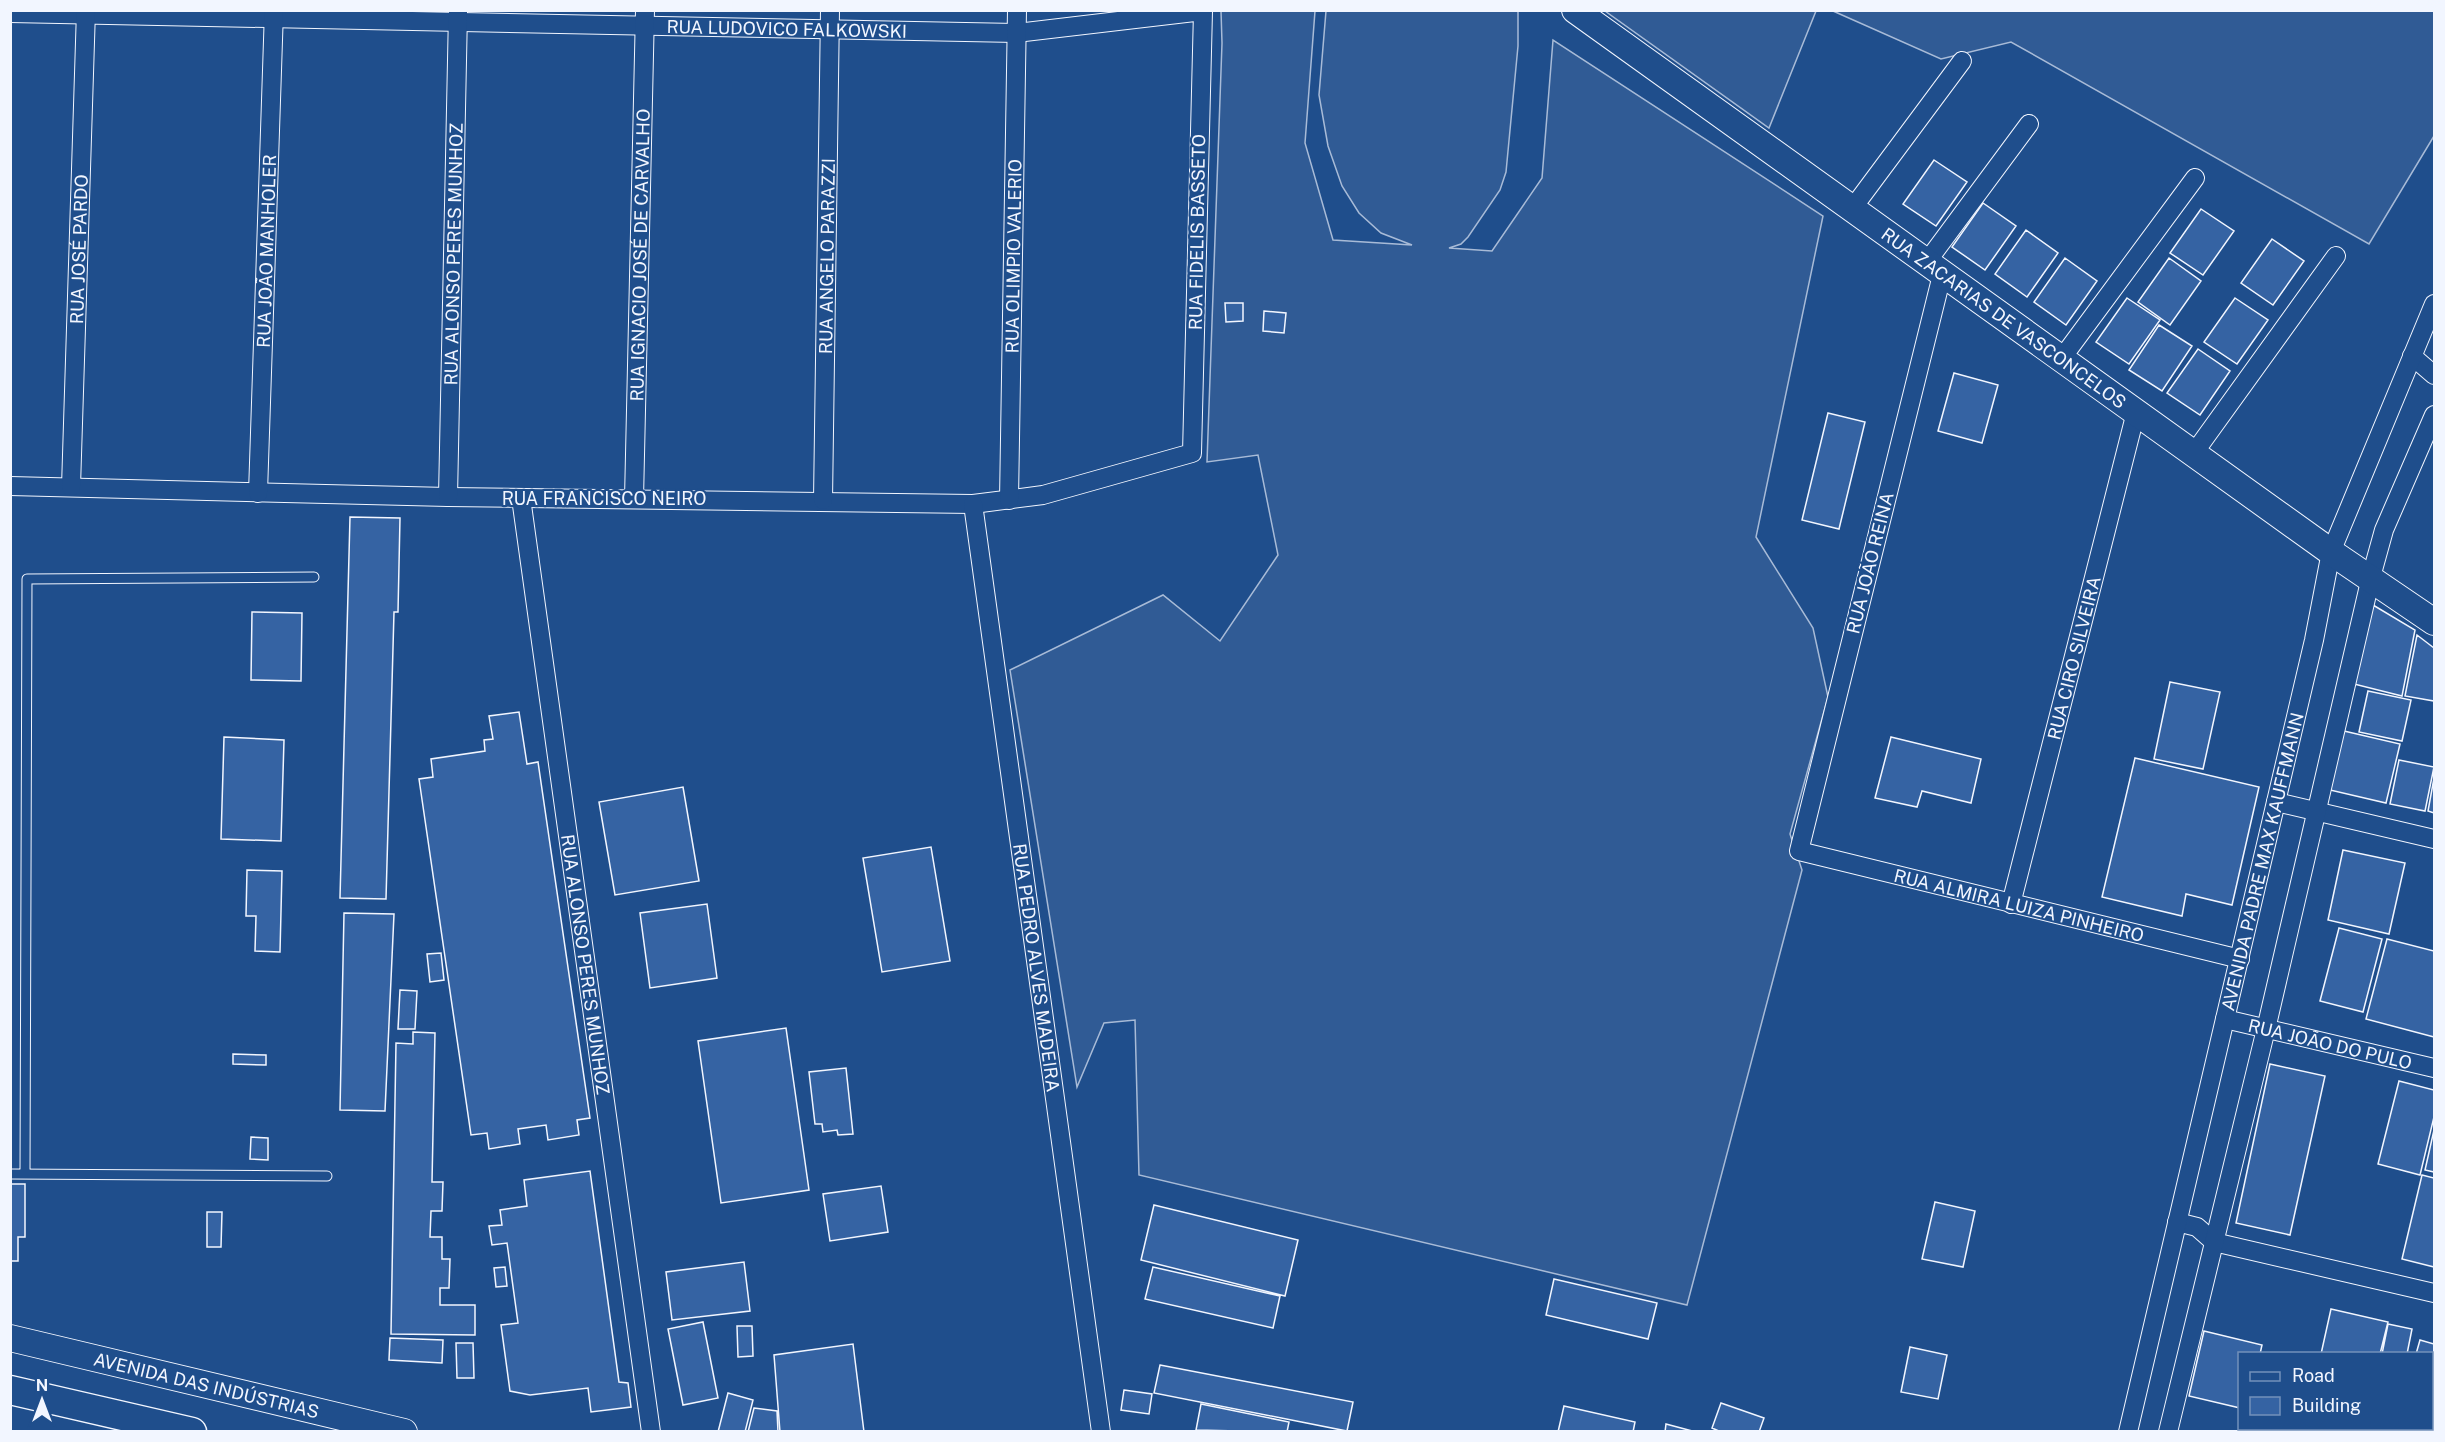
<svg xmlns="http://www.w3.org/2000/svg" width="2445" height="1442" font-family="'Public Sans',sans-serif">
<rect width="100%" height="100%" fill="#1f4e8c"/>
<path fill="#305b95" stroke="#a8bbd7" stroke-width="1.5" d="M 1221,11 L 1315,11 L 1305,143 L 1333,240 L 1412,245 L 1381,233 L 1359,213 L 1342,186 L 1328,146 L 1319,95 L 1326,11 L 1518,11 L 1518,46 L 1506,172 L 1500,190 L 1468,237 L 1461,244 L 1449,248 L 1492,251 L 1542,178 L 1553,40 L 1823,216 L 1756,537 L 1813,628 L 1828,697 L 1790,834 L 1802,870 L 1687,1305 L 1139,1175 L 1135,1020 L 1104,1023 L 1077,1087 L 1010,670 L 1163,595 L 1220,641 L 1278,555 L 1258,455 L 1207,462 L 1222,43 Z
M 1605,11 L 1816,11 L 1769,128 Z
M 1833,11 L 2434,11 L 2434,136 L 2369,244 L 2011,42 L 1941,59 Z"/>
<path fill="#3563a3" stroke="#f2f6ff" stroke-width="1.5" d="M 1934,160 L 1967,182 L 1936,226 L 1903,204 Z
M 1983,203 L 2016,226 L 1985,270 L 1952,247 Z
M 2201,209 L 2234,231 L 2203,275 L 2170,253 Z
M 2026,230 L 2058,253 L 2027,297 L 1995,274 Z
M 2272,239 L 2304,261 L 2273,305 L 2241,283 Z
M 2065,258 L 2097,281 L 2066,325 L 2034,302 Z
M 2169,258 L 2201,281 L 2170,325 L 2138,302 Z
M 2127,298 L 2160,320 L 2129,364 L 2096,342 Z
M 2235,298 L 2268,320 L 2237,364 L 2204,342 Z
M 1225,303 L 1243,303 L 1243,321 L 1226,322 Z
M 1264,311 L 1286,313 L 1284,333 L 1263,331 Z
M 2159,325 L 2192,346 L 2162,391 L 2129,370 Z
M 2198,349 L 2230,371 L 2200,415 L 2167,393 Z
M 1954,373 L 1998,385 L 1982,443 L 1938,431 Z
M 1828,413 L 1865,422 L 1839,529 L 1802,520 Z
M 350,517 L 400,518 L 398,612 L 394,612 L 386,899 L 340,898 Z
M 2373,605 L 2415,630 L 2402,696 L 2354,684 Z
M 252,612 L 302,613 L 301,681 L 251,680 Z
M 2417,635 L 2434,648 L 2434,701 L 2405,696 Z
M 2170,682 L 2220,692 L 2203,769 L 2154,759 Z
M 2368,691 L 2411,700 L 2402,741 L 2359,732 Z
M 519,712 L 527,764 L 538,762 L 590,1118 L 577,1120 L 579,1135 L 548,1140 L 546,1125 L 518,1129 L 520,1144 L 489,1149 L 487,1133 L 471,1135 L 419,779 L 433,777 L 431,759 L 485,751 L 484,740 L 493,739 L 489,716 Z
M 2344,731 L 2400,744 L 2386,803 L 2330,790 Z
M 224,737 L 284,740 L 281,841 L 221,839 Z
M 1891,737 L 1981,759 L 1971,803 L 1922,791 L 1917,807 L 1875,798 Z
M 2135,758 L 2259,787 L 2232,905 L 2186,894 L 2182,916 L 2102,897 Z
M 2399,760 L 2434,767 L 2425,811 L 2390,804 Z
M 2434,778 L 2434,813 L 2428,811 Z
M 683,787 L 699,881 L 615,895 L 599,802 Z
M 931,847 L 950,961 L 882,972 L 863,858 Z
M 2343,850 L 2405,863 L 2389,934 L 2328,920 Z
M 247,870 L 282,871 L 280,952 L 255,951 L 256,916 L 246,916 Z
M 707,904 L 717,978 L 650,988 L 640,913 Z
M 344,913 L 394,914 L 385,1111 L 340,1110 Z
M 2339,928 L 2382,939 L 2363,1012 L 2320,1001 Z
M 2387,939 L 2434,951 L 2434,1037 L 2366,1019 Z
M 441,953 L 444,980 L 430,982 L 427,954 Z
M 400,990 L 417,991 L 415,1029 L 398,1029 Z
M 786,1028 L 809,1190 L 721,1203 L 698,1041 Z
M 413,1032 L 435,1033 L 432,1182 L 443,1182 L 442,1211 L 431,1211 L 430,1237 L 442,1237 L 442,1259 L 450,1259 L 449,1288 L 440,1288 L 440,1305 L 475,1305 L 475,1335 L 391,1334 L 396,1043 L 413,1044 Z
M 233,1054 L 266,1055 L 266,1065 L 233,1064 Z
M 2270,1064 L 2325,1076 L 2290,1235 L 2236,1223 Z
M 846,1068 L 853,1134 L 838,1135 L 837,1130 L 823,1132 L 822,1124 L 815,1124 L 809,1072 Z
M 2399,1081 L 2434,1090 L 2434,1117 L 2420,1175 L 2378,1164 Z
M 2434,1130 L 2434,1172 L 2425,1170 Z
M 251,1137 L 268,1138 L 268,1160 L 250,1159 Z
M 590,1171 L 619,1382 L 628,1383 L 631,1407 L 591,1412 L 588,1388 L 530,1395 L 510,1391 L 501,1325 L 518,1323 L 507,1243 L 492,1245 L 489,1226 L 502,1225 L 500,1210 L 527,1206 L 524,1180 Z
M 2422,1175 L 2434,1178 L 2434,1267 L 2402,1259 Z
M 10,1184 L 25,1184 L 25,1237 L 18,1237 L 18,1261 L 10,1261 Z
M 881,1186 L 888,1232 L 830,1241 L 823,1194 Z
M 1935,1202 L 1975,1211 L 1963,1267 L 1922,1259 Z
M 1154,1205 L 1298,1240 L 1285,1296 L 1141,1260 Z
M 207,1212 L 222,1212 L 221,1247 L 207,1247 Z
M 744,1262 L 750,1311 L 672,1320 L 666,1272 Z
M 505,1267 L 507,1286 L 496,1287 L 494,1268 Z
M 1153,1267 L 1280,1296 L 1273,1328 L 1145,1299 Z
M 1554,1279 L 1657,1303 L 1648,1339 L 1546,1315 Z
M 2331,1309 L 2388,1322 L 2380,1354 L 2321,1354 Z
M 703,1322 L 718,1398 L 683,1405 L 668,1329 Z
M 2388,1324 L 2412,1329 L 2407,1354 L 2382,1354 Z
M 737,1326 L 752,1326 L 753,1356 L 738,1357 Z
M 2204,1331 L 2262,1345 L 2260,1354 L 2240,1354 L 2240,1408 L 2189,1396 Z
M 390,1338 L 443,1340 L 442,1363 L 389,1360 Z
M 2420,1340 L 2434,1344 L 2434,1432 L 2396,1432 L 2397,1428 L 2432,1428 L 2432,1354 L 2416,1354 Z
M 456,1343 L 473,1343 L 474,1378 L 457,1378 Z
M 853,1344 L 864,1432 L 780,1432 L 774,1355 Z
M 1910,1347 L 1947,1355 L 1938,1399 L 1901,1392 Z
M 1160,1365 L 1353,1402 L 1347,1431 L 1154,1393 Z
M 1124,1390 L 1152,1394 L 1149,1414 L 1121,1410 Z
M 728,1393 L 753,1400 L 745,1432 L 718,1432 Z
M 1721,1403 L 1764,1418 L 1759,1432 L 1721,1432 L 1712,1428 Z
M 1201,1404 L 1289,1422 L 1287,1432 L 1196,1430 Z
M 1564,1406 L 1635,1422 L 1633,1432 L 1558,1432 Z
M 754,1408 L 777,1411 L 778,1432 L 748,1432 Z
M 1666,1424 L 1696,1432 L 1665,1432 Z
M 2303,1428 L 2362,1428 L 2362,1432 L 2302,1432 Z"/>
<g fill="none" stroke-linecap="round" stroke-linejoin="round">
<defs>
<path id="lane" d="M 10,1174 L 327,1176
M 25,1174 L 27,579 L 314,577"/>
<g id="street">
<path id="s1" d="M 10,13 L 1016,33 L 1203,11 L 1192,453 L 1043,495 L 973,504 L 448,497 L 10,486"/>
<path d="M 1852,209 L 1962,61"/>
<path d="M 1926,263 L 2029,124"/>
<path id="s2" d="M 1942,275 L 1799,851 L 2240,959"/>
<path d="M 2412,356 L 2434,375"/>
<path d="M 2062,358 L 2195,178"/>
<path d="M 2194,453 L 2336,256"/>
<path id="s3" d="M 71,487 L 86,10"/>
<path id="s4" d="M 258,493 L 274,10"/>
<path id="s5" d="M 448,497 L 458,12"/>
<path id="s6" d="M 521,498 L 651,1432"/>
<path id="s7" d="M 634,499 L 645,10"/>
<path id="s8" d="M 823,500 L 830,10"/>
<path id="s9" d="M 1009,500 L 1017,10"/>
<path id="s10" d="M 973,504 L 1101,1432"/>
<path d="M 2276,802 L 2434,839"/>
<path id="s11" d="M 2011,904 L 2136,412"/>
<path id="s12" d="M 2225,1019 L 2434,1068"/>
<path d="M 2177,1222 L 2197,1227 L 2214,1242 L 2434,1293"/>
<path id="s13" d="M 2128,1432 L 2314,640 L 2331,552 L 2434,304"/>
<path d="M 2168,1432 L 2266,1029 L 2371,577 L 2384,530 L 2434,415"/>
</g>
<g id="secondary">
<path id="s14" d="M 1575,10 L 2331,552 L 2434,622"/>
<path id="s15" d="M 10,1338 L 404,1432"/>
</g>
<path id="primary" d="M 10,1390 L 192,1432"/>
</defs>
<use href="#lane" stroke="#f2f6ff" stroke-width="11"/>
<use href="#street" stroke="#f2f6ff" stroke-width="20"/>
<use href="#secondary" stroke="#f2f6ff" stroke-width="28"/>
<use href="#primary" stroke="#f2f6ff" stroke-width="31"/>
<use href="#lane" stroke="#1f4e8c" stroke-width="9"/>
<use href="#street" stroke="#1f4e8c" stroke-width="18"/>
<use href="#secondary" stroke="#1f4e8c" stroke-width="26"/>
<use href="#primary" stroke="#1f4e8c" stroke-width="28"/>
</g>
<g text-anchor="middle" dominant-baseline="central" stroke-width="4.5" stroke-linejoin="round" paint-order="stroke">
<g font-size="18" fill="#f2f6ff" stroke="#1f4e8c">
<text stroke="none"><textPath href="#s1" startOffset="777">RUA LUDOVICO FALKOWSKI</textPath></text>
<text transform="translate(1197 232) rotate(-89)">RUA FIDELIS BASSETO</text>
<text stroke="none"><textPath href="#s3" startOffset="238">RUA JOSÉ PARDO</textPath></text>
<text stroke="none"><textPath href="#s4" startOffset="242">RUA JOÃO MANHOLER</textPath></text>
<text stroke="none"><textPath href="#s5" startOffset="243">RUA ALONSO PERES MUNHOZ</textPath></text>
<text stroke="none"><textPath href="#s7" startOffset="244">RUA IGNACIO JOSÉ DE CARVALHO</textPath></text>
<text stroke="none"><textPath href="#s8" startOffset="244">RUA ANGELO PARAZZI</textPath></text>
<text stroke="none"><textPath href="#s9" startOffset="244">RUA OLIMPIO VALERIO</textPath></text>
<text stroke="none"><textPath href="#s14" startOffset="528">RUA ZACARIAS DE VASCONCELOS</textPath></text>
<text x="604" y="498">RUA FRANCISCO NEIRO</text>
<text transform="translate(1870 563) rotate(-76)">RUA JOÃO REINA</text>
<text stroke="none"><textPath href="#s11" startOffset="254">RUA CIRO SILVEIRA</textPath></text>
<text stroke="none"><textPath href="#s13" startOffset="586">AVENIDA PADRE MAX KAUFFMANN</textPath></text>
<text stroke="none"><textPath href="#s2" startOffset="820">RUA ALMIRA LUIZA PINHEIRO</textPath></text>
<text stroke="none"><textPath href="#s6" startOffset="471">RUA ALONSO PERES MUNHOZ</textPath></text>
<text stroke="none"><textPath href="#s10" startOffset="468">RUA PEDRO ALVES MADEIRA</textPath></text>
<text stroke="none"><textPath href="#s12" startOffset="108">RUA JOÃO DO PULO</textPath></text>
<text stroke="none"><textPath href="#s15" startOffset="202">AVENIDA DAS INDÚSTRIAS</textPath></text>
</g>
</g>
<rect width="2445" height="1442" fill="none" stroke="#f2f6ff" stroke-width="24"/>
<rect x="2238" y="1352" width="195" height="78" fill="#1f4e8c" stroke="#7391ba" stroke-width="1.5"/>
<rect x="2250" y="1372" width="30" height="9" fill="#1f4e8c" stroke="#7391ba" stroke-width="1.5"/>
<text x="2292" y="1382" font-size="18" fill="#f2f6ff">Road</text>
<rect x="2250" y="1397" width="30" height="18" fill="#3563a3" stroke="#7391ba" stroke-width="1.5"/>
<text x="2292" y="1412" font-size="18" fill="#f2f6ff">Building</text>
<g transform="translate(42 1400)" stroke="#1f4e8c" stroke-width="4.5" paint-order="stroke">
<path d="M0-4.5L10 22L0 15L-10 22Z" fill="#f2f6ff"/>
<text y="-9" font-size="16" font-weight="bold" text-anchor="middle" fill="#f2f6ff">N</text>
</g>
</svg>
